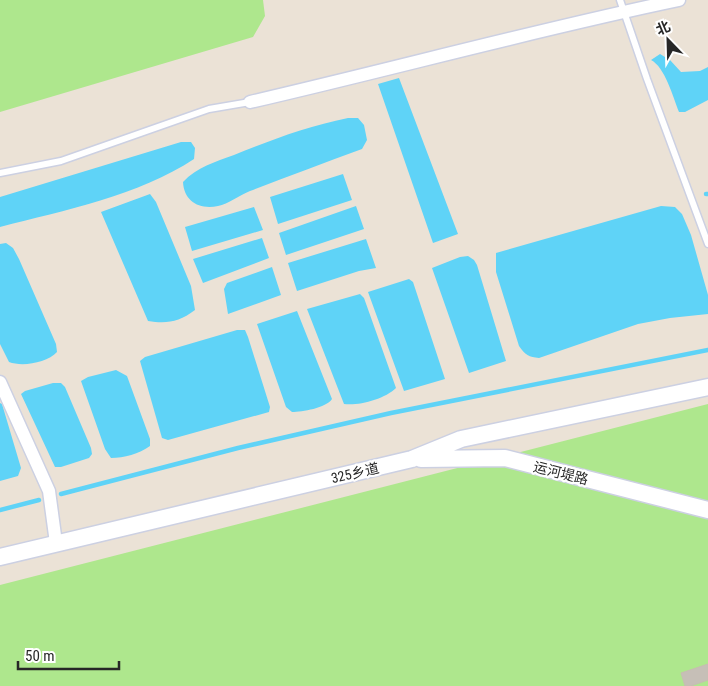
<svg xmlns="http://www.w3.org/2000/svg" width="708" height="686" font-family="'Roboto Condensed','Noto Sans SC',sans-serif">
<rect width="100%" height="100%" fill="#ebe2d6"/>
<path fill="#aee78d" d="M 0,0 L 263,0 L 265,16 L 253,37 L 0,112 Z
M 708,404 L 708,686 L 0,686 L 0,585 Z"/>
<path fill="#5fd3f7" d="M 660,54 L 670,60 L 681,72 L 700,71 L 708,67 L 708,100 L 685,112 L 679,112 C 673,97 665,67 651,60 Z
M 399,78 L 458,234 L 433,243 L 378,84 Z
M 348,118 L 358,118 L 364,125 L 367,140 L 362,149 C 324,163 287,177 250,191 C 240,195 228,204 218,206 C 199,210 184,201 183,182 C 197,167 215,162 234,155 C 271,140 308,126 348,118 Z
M 181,142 L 191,142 L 195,148 L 194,159 C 138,196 65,210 0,227 L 0,197 Z
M 343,174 L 352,200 L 278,224 L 270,197 Z
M 150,194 L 156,202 L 191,286 L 195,310 C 179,322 167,324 148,321 L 101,212 Z
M 356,206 L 364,229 L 286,255 L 279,233 Z
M 661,206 L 675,207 L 682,214 L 691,235 L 708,295 L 708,314 L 670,318 L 638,324 L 539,358 C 529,357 525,355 519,346 L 496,272 L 496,253 Z
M 254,207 L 263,230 L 192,251 L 185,227 Z
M 262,238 L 269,258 L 203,283 L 193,259 Z
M 366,239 L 376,268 L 359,271 L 297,291 L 288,263 Z
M 6,243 L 13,248 L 19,259 L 56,344 L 57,352 C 47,363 22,367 9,362 L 0,344 L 0,244 Z
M 468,256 L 474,260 L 477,265 L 506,361 L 469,373 L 432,268 L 460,257 Z
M 272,267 L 281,295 L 228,314 L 224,289 L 227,283 Z
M 409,279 L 413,282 L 445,379 L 404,391 L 368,292 Z
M 360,294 L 364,298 L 396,388 C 385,399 359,406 344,404 L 307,309 Z
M 297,311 L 332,399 C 326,408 302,412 292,412 L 286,407 L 257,324 Z
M 237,330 L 245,330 L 248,337 L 270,407 L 269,412 L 168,440 L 162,438 L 140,361 L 145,357 Z
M 116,370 L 127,376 L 150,439 L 150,446 C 139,454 124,458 111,458 L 105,449 L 81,381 L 88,377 Z
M 53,383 L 61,383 L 65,387 L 91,448 L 92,454 L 89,458 L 61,467 L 55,467 L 21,394 L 25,391 Z
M 0,403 L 2,404 L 21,468 L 18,476 L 0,481 Z"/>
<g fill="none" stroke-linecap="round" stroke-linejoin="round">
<path stroke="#5fd3f7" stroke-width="4.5" d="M 706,194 L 708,194
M 61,494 L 238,448 L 391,413 L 708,350
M 0,510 L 39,500"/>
</g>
<path fill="#c6bfb7" stroke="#c6beb0" d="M 708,664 L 708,680 L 691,686 L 685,686 L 681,673 Z"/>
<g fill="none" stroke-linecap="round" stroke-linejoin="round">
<defs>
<path id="service" d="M 620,0 L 647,79 L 708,244
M 0,173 L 61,161 L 209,109 L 250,102"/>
<path id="minor" d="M 250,102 C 393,69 535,30 679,0
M 0,382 L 49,491 L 56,543"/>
<path id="tertiary" d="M 421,459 L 505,458 L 708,510
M 0,557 L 412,459 L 461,439 L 708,387"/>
</defs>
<use href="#service" stroke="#ccd0e2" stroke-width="9"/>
<use href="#minor" stroke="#ccd0e2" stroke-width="15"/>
<use href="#tertiary" stroke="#ccd0e2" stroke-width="19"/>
<use href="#service" stroke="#fff" stroke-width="6"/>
<use href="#minor" stroke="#fff" stroke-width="12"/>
<use href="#tertiary" stroke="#fff" stroke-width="16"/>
</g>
<g text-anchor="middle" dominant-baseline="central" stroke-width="4.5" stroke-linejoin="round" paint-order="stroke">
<g font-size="14" fill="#272727" stroke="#fff">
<text transform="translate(355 473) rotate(-13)">325乡道</text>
<text transform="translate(561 473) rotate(14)">运河堤路</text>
</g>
</g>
<g transform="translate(668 40) rotate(337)" stroke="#ffffff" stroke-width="4" paint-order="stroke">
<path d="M0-4L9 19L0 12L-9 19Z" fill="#272727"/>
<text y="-8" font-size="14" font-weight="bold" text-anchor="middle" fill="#272727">北</text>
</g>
<path d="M18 661v8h101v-8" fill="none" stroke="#272727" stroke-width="2.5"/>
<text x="25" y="661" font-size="15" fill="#272727" stroke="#ffffff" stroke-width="4" paint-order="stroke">50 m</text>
</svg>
